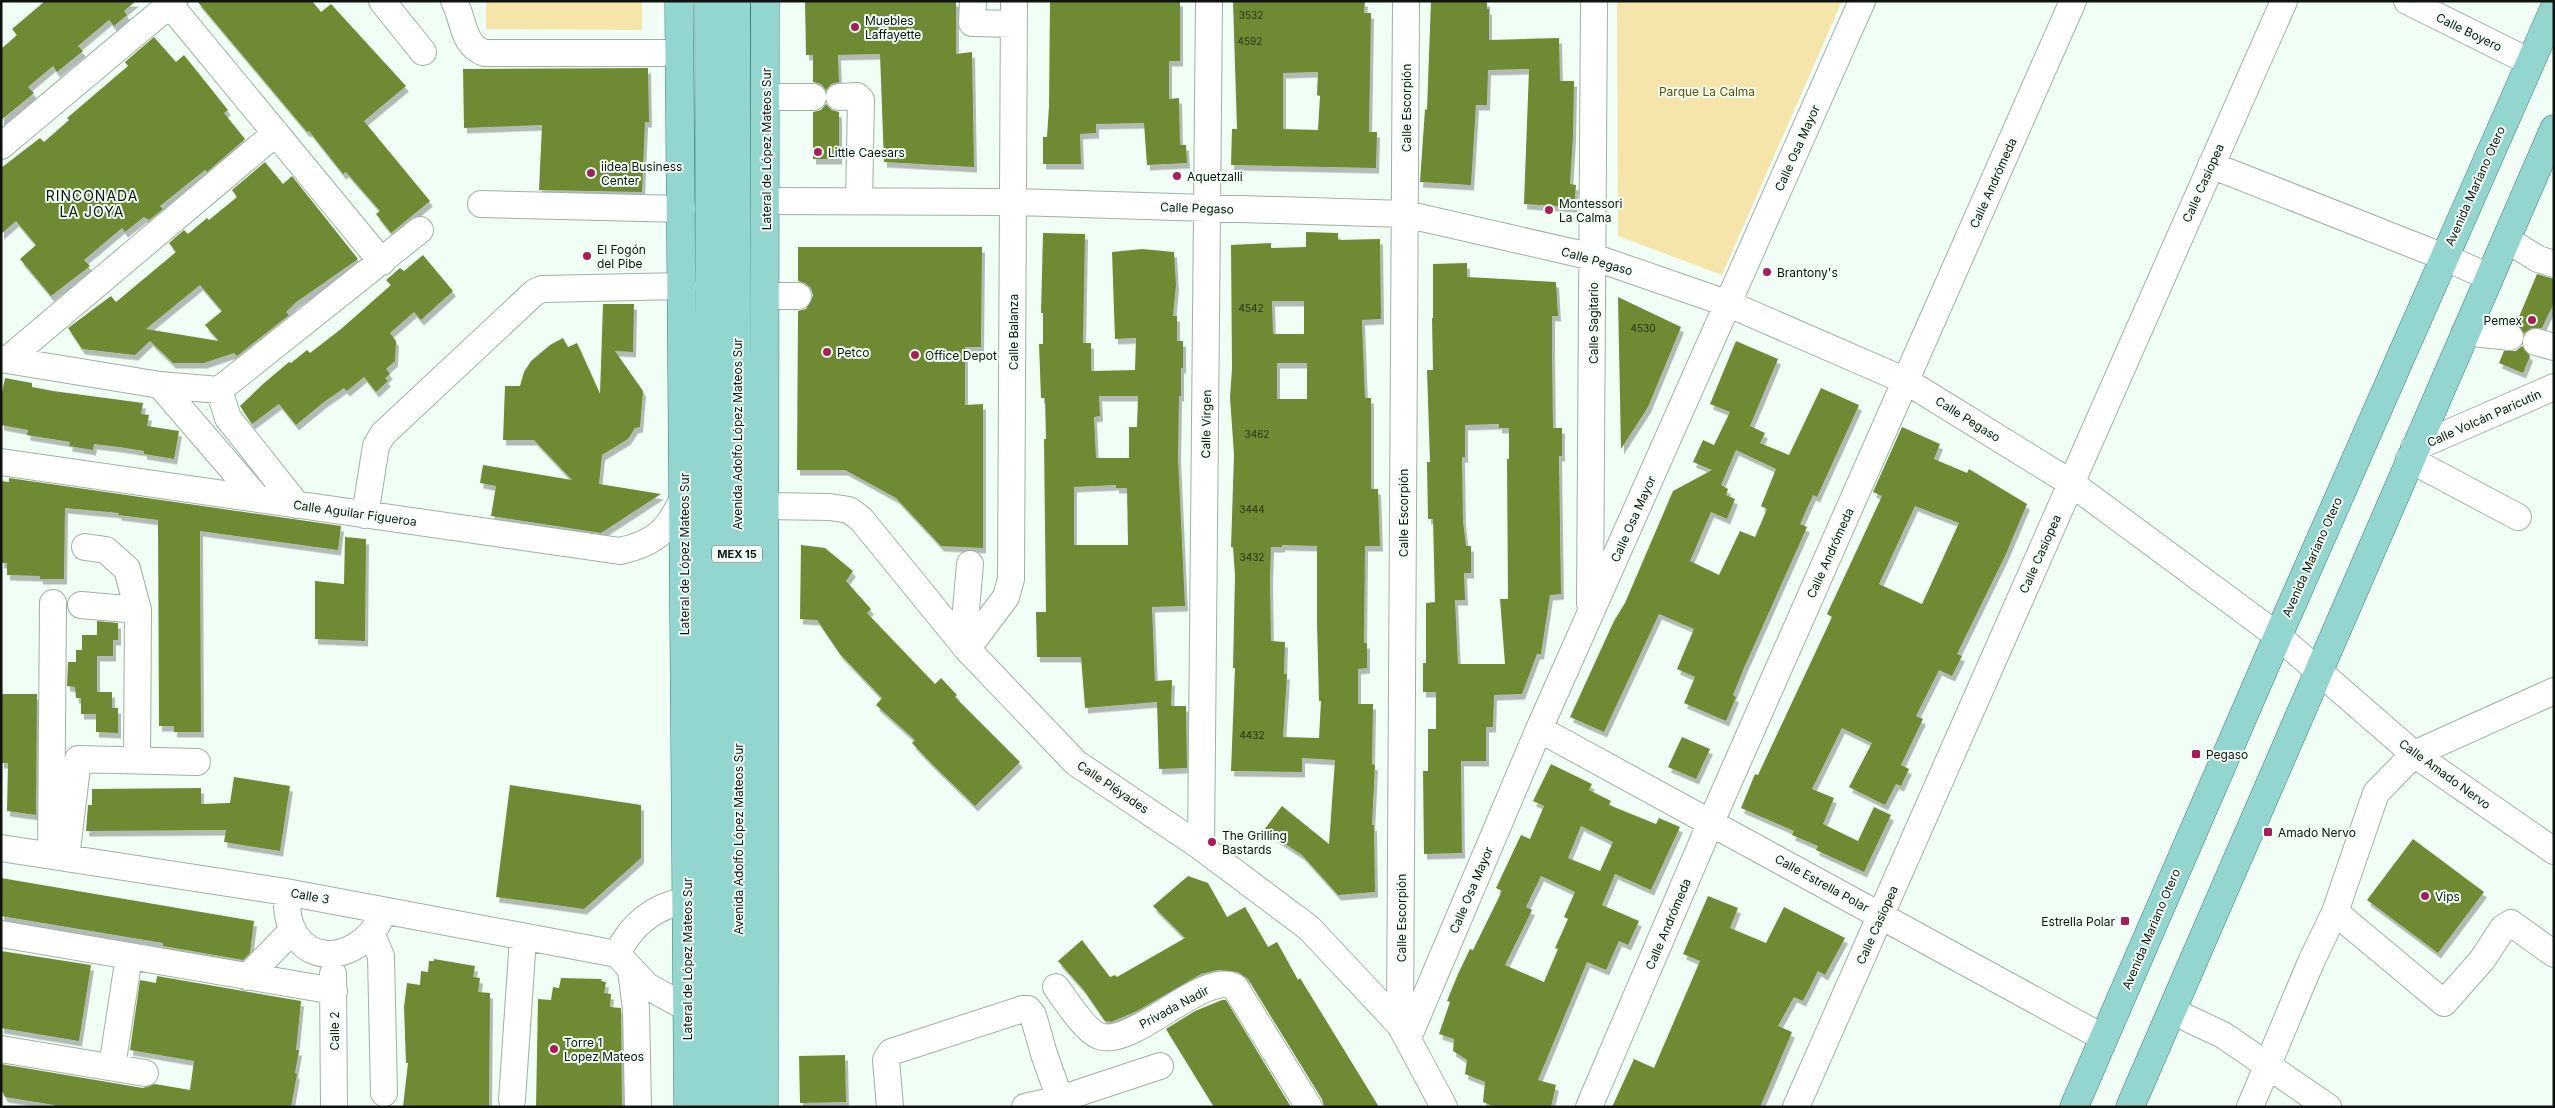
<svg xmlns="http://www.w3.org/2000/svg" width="2555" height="1108" font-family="Inter,sans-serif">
<defs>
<filter id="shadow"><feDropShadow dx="3" dy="5.5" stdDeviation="0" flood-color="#0004"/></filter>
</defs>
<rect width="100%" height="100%" fill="#f1fef5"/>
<path fill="#f5e5ab" d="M 486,1 L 642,1 L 642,30 L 486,29 Z
M 1617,1 L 1842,1 L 1722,275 L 1618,236 Z"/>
<path fill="#6e8a32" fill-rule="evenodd" filter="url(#shadow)" d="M 45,1 L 136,1 L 124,11 L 127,15 L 114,26 L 109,20 L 78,46 L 83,51 L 57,72 L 53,66 L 28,87 L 34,93 L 1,120 L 1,49 L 17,35 L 12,29 Z
M 197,1 L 312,1 L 321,12 L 331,4 L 406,86 L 364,121 L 430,201 L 391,233 L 376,214 L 380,211 L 346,172 L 343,174 L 309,131 L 307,132 Z
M 805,1 L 956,1 L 956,54 L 972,52 L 974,167 L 884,162 L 880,54 L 838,55 L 839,82 L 831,84 L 826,90 L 821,84 L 813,82 L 813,55 L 806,55 Z
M 1050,1 L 1180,1 L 1180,61 L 1169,61 L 1169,99 L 1179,98 L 1180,145 L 1186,145 L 1187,163 L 1147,165 L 1144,123 L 1096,124 L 1096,133 L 1080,134 L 1081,164 L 1043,164 L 1043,137 L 1047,137 L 1049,106 Z
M 1233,1 L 1365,1 L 1364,13 L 1371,13 L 1369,132 L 1377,132 L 1376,168 L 1231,165 L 1232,129 L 1237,129 ZM 1318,72 L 1317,95 L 1320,96 L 1318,130 L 1283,129 L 1283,73 Z
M 1431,1 L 1487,1 L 1487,9 L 1489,9 L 1489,40 L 1559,38 L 1560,81 L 1574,81 L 1573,136 L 1570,184 L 1576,185 L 1574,207 L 1524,204 L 1529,69 L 1488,70 L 1487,105 L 1476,105 L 1471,185 L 1420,182 L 1425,109 L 1427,110 Z
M 154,37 L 176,62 L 184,55 L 228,110 L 224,113 L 245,139 L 207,172 L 205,170 L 160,206 L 163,209 L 149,220 L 144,217 L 125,232 L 122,228 L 84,260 L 90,266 L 51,296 L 20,259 L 36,245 L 16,221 L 1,234 L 1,168 L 40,138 L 44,142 L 69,120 L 67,118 L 128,66 L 125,62 Z
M 648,68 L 649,122 L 645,122 L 642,192 L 539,190 L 542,125 L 464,128 L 463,69 Z
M 826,104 L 832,110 L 839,112 L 839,159 L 813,159 L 813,112 L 821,110 Z
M 265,162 L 283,184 L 292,176 L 358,259 L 295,303 L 286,312 L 289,315 L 237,356 L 234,353 L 204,363 L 173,363 L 150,341 L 135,355 L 82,349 L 68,328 L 111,296 L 116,302 L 176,252 L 169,243 L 184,230 L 188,234 L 207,218 L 209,220 L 237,197 L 232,190 ZM 200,285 L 222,311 L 205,325 L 219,341 L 146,329 Z
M 1306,232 L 1338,233 L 1338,240 L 1380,239 L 1381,319 L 1362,320 L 1365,398 L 1371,398 L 1371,489 L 1378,489 L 1380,546 L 1365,546 L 1364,643 L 1367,643 L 1367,668 L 1358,669 L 1358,704 L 1373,704 L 1372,764 L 1375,765 L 1372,825 L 1374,825 L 1375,892 L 1338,895 L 1302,855 L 1264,830 L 1282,806 L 1329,844 L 1335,760 L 1302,758 L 1302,772 L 1231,771 L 1235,668 L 1233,668 L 1235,576 L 1233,547 L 1231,547 L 1234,455 L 1230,397 L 1232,369 L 1231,245 L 1271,243 L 1271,248 L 1306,247 ZM 1272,301 L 1304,301 L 1304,334 L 1273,334 ZM 1277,363 L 1307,363 L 1307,399 L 1277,399 ZM 1282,545 L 1317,546 L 1317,623 L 1319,701 L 1321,701 L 1319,738 L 1283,737 L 1287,674 L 1284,674 L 1285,642 L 1271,641 L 1270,579 L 1271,547 L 1282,547 Z
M 1043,233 L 1085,234 L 1083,343 L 1091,343 L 1091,371 L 1135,370 L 1136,338 L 1115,339 L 1112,252 L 1142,249 L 1174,252 L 1176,285 L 1173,316 L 1177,316 L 1177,341 L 1183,341 L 1183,368 L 1181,368 L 1181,396 L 1179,396 L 1178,457 L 1185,606 L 1152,607 L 1155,681 L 1172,680 L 1171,706 L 1186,706 L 1187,768 L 1159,769 L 1157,702 L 1085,708 L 1081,657 L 1037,657 L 1036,612 L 1046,612 L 1044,439 L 1046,439 L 1045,398 L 1041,398 L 1039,344 L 1043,344 L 1043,313 L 1041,313 ZM 1099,396 L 1138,396 L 1137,427 L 1129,427 L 1129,458 L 1096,458 L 1094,417 L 1100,416 ZM 1116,485 L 1116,488 L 1127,488 L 1128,545 L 1074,545 L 1074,487 Z
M 798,247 L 982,247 L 981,347 L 965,347 L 965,405 L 983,404 L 983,548 L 941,546 L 896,498 L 845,470 L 797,470 L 798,311 L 806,309 L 813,296 L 811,288 L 805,283 L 798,281 Z
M 423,255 L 453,291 L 421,320 L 414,312 L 390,333 L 396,341 L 395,361 L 386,369 L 390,374 L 385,378 L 388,381 L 376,392 L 364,377 L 347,391 L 344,388 L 324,402 L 296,425 L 279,404 L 252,424 L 240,406 L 263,384 L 289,362 L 291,363 L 307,350 L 310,353 L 341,329 L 391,285 L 386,280 L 400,268 L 404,271 Z
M 1467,263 L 1467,277 L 1556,282 L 1558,316 L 1552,316 L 1552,348 L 1553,428 L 1562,428 L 1562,456 L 1559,456 L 1561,594 L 1550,595 L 1541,654 L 1537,654 L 1522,694 L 1494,695 L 1493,727 L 1486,727 L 1486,761 L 1461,761 L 1462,853 L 1424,854 L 1423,771 L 1428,771 L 1428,729 L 1436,729 L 1436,692 L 1423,692 L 1423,663 L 1426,663 L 1426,603 L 1435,602 L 1433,519 L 1428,519 L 1427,462 L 1430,462 L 1427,370 L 1433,370 L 1432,318 L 1433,318 L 1433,264 ZM 1499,424 L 1499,428 L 1509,428 L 1509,459 L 1507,459 L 1508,599 L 1500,599 L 1505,664 L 1458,664 L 1455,600 L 1465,600 L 1464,573 L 1471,573 L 1471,546 L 1466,546 L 1463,521 L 1462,457 L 1465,457 L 1465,425 Z
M 2537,274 L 2554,279 L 2554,303 L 2542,328 L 2532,328 L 2524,333 L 2516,324 Z
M 1618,297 L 1681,327 L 1648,407 L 1621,449 Z
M 603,304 L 634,304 L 633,352 L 615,351 L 643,391 L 640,427 L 635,428 L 628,439 L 602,455 L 599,484 L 661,494 L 601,533 L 491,516 L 496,486 L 480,483 L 483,465 L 572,480 L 534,440 L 503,440 L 505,386 L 520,386 L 524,372 L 531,361 L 550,345 L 563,338 L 568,347 L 577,343 L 600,394 Z
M 1736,341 L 1778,359 L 1750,426 L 1765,433 L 1760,443 L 1789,455 L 1821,388 L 1859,405 L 1817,497 L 1813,495 L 1800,524 L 1807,527 L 1744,668 L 1733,695 L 1736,697 L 1726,721 L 1684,703 L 1695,677 L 1677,669 L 1694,629 L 1659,614 L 1604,732 L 1570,717 L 1614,621 L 1625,603 L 1673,491 L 1712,470 L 1693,462 L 1703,440 L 1714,445 L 1730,412 L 1710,404 ZM 1736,450 L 1776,469 L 1761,506 L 1767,509 L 1755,537 L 1740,531 L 1719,575 L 1690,561 L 1711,512 L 1727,519 L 1735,499 L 1726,495 L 1728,489 L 1721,485 Z
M 2522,346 L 2530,356 L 2523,373 L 2499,363 L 2504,351 L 2516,351 Z
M 5,378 L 32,383 L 32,387 L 53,391 L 143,403 L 141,414 L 149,415 L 147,426 L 179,431 L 174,459 L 144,454 L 144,451 L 119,447 L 94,444 L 93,450 L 69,446 L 70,442 L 27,435 L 28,430 L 1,425 L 1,398 Z
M 1902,427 L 1940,444 L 1934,459 L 1967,473 L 1969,469 L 2027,504 L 2005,556 L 1957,654 L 1962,656 L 1952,676 L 1939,670 L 1916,716 L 1923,719 L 1901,765 L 1909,769 L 1901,786 L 1896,784 L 1885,805 L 1849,787 L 1872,743 L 1842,728 L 1812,789 L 1834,798 L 1823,824 L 1858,841 L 1874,807 L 1891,815 L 1864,872 L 1816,850 L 1818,846 L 1792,835 L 1794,831 L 1741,808 L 1755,774 L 1758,775 L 1832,617 L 1827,614 L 1882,496 L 1873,492 ZM 1915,506 L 1959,523 L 1922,604 L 1879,584 Z
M 9,478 L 341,526 L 338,550 L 200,531 L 201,732 L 174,732 L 174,726 L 159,726 L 158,520 L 118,515 L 119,513 L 65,508 L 64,579 L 40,579 L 40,576 L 7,575 L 7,563 L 1,563 L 1,481 L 9,482 Z
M 345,537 L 366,539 L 365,641 L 315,639 L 315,581 L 344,584 Z
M 801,545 L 825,548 L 853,571 L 846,581 L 871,609 L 867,613 L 935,684 L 941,678 L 957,695 L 955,697 L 1020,762 L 975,806 L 931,763 L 912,743 L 915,740 L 876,705 L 882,698 L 840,654 L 817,620 L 800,619 Z
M 97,621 L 118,623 L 118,640 L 113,640 L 113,656 L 97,656 L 97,692 L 112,692 L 112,708 L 118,708 L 118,733 L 96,732 L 96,714 L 81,714 L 81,698 L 76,698 L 75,687 L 67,686 L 68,662 L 76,662 L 76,650 L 82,650 L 82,635 L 97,635 Z
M 1,694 L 37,694 L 36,815 L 7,811 L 8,763 L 1,763 Z
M 1682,737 L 1710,749 L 1696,779 L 1668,767 Z
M 1551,764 L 1592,784 L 1589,790 L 1611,801 L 1609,805 L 1656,824 L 1659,818 L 1680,827 L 1651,890 L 1615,874 L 1602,905 L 1639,921 L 1628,945 L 1619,941 L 1606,970 L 1587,962 L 1538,1080 L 1556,1085 L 1551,1107 L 1495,1107 L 1483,1102 L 1485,1082 L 1465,1074 L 1467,1060 L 1453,1051 L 1454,1039 L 1439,1034 L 1450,1002 L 1447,1001 L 1458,974 L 1470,949 L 1473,950 L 1502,891 L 1496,888 L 1521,835 L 1530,839 L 1544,806 L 1533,801 ZM 1581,826 L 1613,842 L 1600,871 L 1568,858 ZM 1541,876 L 1575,892 L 1564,917 L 1568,919 L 1555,948 L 1558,949 L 1544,982 L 1505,965 L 1532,910 L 1526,907 Z
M 234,777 L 290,786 L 280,851 L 224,842 L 226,830 L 86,831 L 88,805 L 92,805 L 92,789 L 201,788 L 201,804 L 230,803 Z
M 510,785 L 641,805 L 641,858 L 584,909 L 496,897 Z
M 2413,839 L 2484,892 L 2438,953 L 2367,900 Z
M 1188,876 L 1208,883 L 1227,917 L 1245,907 L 1268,947 L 1277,942 L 1298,980 L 1300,978 L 1379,1107 L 1324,1107 L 1322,1099 L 1248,979 L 1238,972 L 1218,970 L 1201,974 L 1137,1011 L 1111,1022 L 1105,1021 L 1083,989 L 1058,961 L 1082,940 L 1110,977 L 1115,975 L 1117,977 L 1185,938 L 1153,906 Z
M 1,878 L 254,921 L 250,953 L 243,960 L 163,946 L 163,943 L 1,916 Z
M 1708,896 L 1738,908 L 1730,928 L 1766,943 L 1784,907 L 1845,938 L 1825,975 L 1818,971 L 1803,1001 L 1794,997 L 1778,1026 L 1792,1032 L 1760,1107 L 1612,1107 L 1634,1059 L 1654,1068 L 1700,961 L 1683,954 Z
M 1,951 L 91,965 L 79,1041 L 1,1028 Z
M 434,959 L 475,966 L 473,977 L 480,978 L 478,992 L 490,993 L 489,1107 L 403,1107 L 408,1063 L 406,1063 L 404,1007 L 407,983 L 420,985 L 421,971 L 428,972 L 429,961 L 434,961 Z
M 157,976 L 301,1001 L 296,1050 L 299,1050 L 295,1073 L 297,1074 L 291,1107 L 54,1107 L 54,1105 L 5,1097 L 1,1089 L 1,1064 L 143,1088 L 155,1084 L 190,1090 L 194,1061 L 130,1050 L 140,980 L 156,983 Z
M 561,978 L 602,979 L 601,981 L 606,982 L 604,993 L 611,994 L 610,1007 L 621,1008 L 622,1107 L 536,1107 L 538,999 L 551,1000 L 553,987 L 559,988 Z
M 1222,1000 L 1226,1000 L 1291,1107 L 1214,1107 L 1166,1029 L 1195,1011 Z
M 845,1055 L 846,1102 L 800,1103 L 799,1056 Z"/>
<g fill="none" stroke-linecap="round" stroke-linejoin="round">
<defs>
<path id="minor" d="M 382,1 L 423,52
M 454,1 C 464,19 462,46 485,53 L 679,53
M 973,1 L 972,23 L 1014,24
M 2407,1 L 2530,62
M 170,5 L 382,262
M 766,97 L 813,97
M 839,97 L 857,96 L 861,100 L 859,201
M 1,146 L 174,1
M 2211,165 L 2444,257 L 2489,277
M 766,201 L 1014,202 L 1405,214 L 1593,257 L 1729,304 L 1906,381 L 2071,483 L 2278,636 L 2414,754 L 2554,851
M 481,204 L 682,209
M 2506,239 L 2538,259 L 2554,264
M 766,296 L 798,296
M 2465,332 L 2510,337
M 2536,342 L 2554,347
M 1,359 L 160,385 L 219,390 L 420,230
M 8,359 L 276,133
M 160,385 L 258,499
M 219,390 L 228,418 L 297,505
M 2414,448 L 2554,387
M 2409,459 L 2518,517
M 1,462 L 620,551 C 656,543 669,530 684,496
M 766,506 L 830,507 L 849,510 L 861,519 L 967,649 L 1076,763 L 1201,847 L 1309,928 L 1400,1025 L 1444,1107
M 365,515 L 376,446 L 383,434 L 535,292 L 542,289 L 683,286
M 85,547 L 106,550 L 127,569 L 138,610 L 137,760
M 1590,603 L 1594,1
M 81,605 L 138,610
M 963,644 L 970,564
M 967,649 L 1006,597 L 1011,579 L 1014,1
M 1539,729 L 2104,1038
M 1201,847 L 1209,1
M 1,848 L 286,892 L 617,954 L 647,986 L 687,1008
M 51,855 L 53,603
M 66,858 L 78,759 L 197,762
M 286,892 C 287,907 287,923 296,936 C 319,970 366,951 380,919
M 2335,912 L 2444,1003 L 2482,960 L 2503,928 L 2511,923 L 2554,954
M 371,933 L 381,956 L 384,1093
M 1,934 L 334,991
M 617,954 C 631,925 654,906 687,900
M 631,970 L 636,1009 L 638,1107
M 333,974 L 334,1107
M 247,977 L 293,930
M 1056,987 C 1065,999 1085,1031 1099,1036 C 1133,1049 1204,969 1235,987 L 1309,1107
M 2172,1011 L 2223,1035 L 2328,1107
M 1400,1025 L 1406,1
M 1408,1038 L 1539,729 L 1862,1
M 1,1049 L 145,1073
M 112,1067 L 129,956
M 512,1100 L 523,938
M 890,1107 L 886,1060 L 891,1052 L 1023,1009 L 1028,1009 L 1033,1015 L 1044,1054 L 1060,1099
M 1025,1107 L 1060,1099 L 1160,1066
M 1589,1107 L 1711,822 L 2073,1
M 1796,1107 L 2284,1
M 2250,1107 L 2311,962 L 2335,912 L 2376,793 L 2414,754 L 2554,691"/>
<path id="major" d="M 679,1 L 688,1107
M 709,1 L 711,1107
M 736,1 L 738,1107
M 764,1107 L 765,1
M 2074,1107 L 2278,636 L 2554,9
M 2130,1107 L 2554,129"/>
</defs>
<use href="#minor" stroke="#a0b0a5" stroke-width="28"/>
<use href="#major" stroke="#367f77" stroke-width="29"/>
<use href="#minor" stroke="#fff" stroke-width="26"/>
<use href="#major" stroke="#93d5cf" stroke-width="28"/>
</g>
<g fill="#aa1c59" stroke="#f1fef5" stroke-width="2">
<circle cx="855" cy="27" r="5"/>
<circle cx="818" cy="152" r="5"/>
<circle cx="591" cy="173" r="5"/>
<circle cx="1177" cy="176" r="5"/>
<circle cx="1549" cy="210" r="5"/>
<circle cx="587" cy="256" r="5"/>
<circle cx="1767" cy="272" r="5"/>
<circle cx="2532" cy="320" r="5"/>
<circle cx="827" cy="352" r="5"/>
<circle cx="915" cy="355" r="5"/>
<rect x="2191" y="749" width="10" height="10" rx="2.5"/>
<rect x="2263" y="827" width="10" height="10" rx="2.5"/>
<circle cx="1212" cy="842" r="5"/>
<circle cx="2425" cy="896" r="5"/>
<rect x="2120" y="916" width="10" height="10" rx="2.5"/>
<circle cx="554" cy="1049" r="5"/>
</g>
<g text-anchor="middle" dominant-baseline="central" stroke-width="4" stroke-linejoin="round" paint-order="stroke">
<g font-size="10" fill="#263118">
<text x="1251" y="15">3532</text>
<text x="1250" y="41">4592</text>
<text x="1251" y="308">4542</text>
<text x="1643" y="328">4530</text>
<text x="1257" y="434">3462</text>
<text x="1252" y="509">3444</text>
<text x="1252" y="557">3432</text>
<text x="1252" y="735">4432</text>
</g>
<rect fill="#f1fef5" stroke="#525a54" stroke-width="1" x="712" y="545.5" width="50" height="17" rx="4"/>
<g font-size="11" font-weight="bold" fill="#0e130f">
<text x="737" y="554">MEX 15</text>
</g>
<g font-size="12" fill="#0e130f" stroke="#f1fef5" text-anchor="start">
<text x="865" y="20">Muebles<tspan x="865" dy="14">Laffayette</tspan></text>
<text x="828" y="152">Little Caesars</text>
<text x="601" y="166">iidea Business<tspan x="601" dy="14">Center</tspan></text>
<text x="1187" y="176">Aquetzalli</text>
<text x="1559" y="203">Montessori<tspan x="1559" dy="14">La Calma</tspan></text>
<text x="597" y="249">El Fogón<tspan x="597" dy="14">del Pibe</tspan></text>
<text x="1777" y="272">Brantony's</text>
<text x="2522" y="320" text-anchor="end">Pemex</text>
<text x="837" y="352">Petco</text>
<text x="925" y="355">Office Depot</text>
<text x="2206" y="754">Pegaso</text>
<text x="2278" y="832">Amado Nervo</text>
<text x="1222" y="835">The Grilling<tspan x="1222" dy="14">Bastards</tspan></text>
<text x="2435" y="896">Vips</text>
<text x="2115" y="921" text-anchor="end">Estrella Polar</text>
<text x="564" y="1042">Torre 1<tspan x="564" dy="14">Lopez Mateos</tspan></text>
</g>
<g font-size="12" fill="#0e130f" stroke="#f1fef5">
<text transform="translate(2469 32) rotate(26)">Calle Boyero</text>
<text transform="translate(1406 108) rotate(-90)">Calle Escorpión</text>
<text transform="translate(1797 148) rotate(-66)">Calle Osa Mayor</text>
<text transform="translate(766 149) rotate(-90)">Lateral de López Mateos Sur</text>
<text transform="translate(1993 183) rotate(-66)">Calle Andrómeda</text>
<text transform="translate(2203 183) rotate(-66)">Calle Casiopea</text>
<text transform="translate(2475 186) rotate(-66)">Avenida Mariano Otero</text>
<text transform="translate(1197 208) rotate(2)">Calle Pegaso</text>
<text transform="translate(1597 261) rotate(16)">Calle Pegaso</text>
<text transform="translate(1593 323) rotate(-90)">Calle Sagitario</text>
<text transform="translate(1013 332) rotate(-90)">Calle Balanza</text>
<text transform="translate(2484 418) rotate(-24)">Calle Volcán Paricutín</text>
<text transform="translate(1968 419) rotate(32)">Calle Pegaso</text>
<text transform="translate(1206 424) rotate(-89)">Calle Virgen</text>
<text transform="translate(737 434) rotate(-90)">Avenida Adolfo López Mateos Sur</text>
<text transform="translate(355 513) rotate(8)">Calle Aguilar Figueroa</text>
<text transform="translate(1403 513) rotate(-90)">Calle Escorpión</text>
<text transform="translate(1633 519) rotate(-66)">Calle Osa Mayor</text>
<text transform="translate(1830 553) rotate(-66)">Calle Andrómeda</text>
<text transform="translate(684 554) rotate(-90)">Lateral de López Mateos Sur</text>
<text transform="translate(2040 554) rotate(-66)">Calle Casiopea</text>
<text transform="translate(2312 557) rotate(-66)">Avenida Mariano Otero</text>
<text transform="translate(2445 774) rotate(36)">Calle Amado Nervo</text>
<text transform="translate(1113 787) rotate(34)">Calle Pléyades</text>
<text transform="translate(738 839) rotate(-90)">Avenida Adolfo López Mateos Sur</text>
<text transform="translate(1822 883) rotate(29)">Calle Estrella Polar</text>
<text transform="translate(1471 890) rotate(-67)">Calle Osa Mayor</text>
<text transform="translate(310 896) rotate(10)">Calle 3</text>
<text transform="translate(1401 918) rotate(-90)">Calle Escorpión</text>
<text transform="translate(1668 924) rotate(-67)">Calle Andrómeda</text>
<text transform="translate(1877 925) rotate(-66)">Calle Casiopea</text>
<text transform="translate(2151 929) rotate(-67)">Avenida Mariano Otero</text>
<text transform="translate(687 959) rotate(-90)">Lateral de López Mateos Sur</text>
<text transform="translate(1174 1007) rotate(-28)">Privada Nadir</text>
<text transform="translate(334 1031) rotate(-90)">Calle 2</text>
</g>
<g font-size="12" fill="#625000" stroke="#f1fef5">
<text x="1707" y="91">Parque La Calma</text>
</g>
<g font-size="14" letter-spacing="1" fill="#0e130f" stroke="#f1fef5">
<text x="92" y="195">RINCONADA<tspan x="92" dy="16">LA JOYA</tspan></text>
</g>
</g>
<rect width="2555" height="1108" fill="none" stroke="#0e130f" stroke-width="5"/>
</svg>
